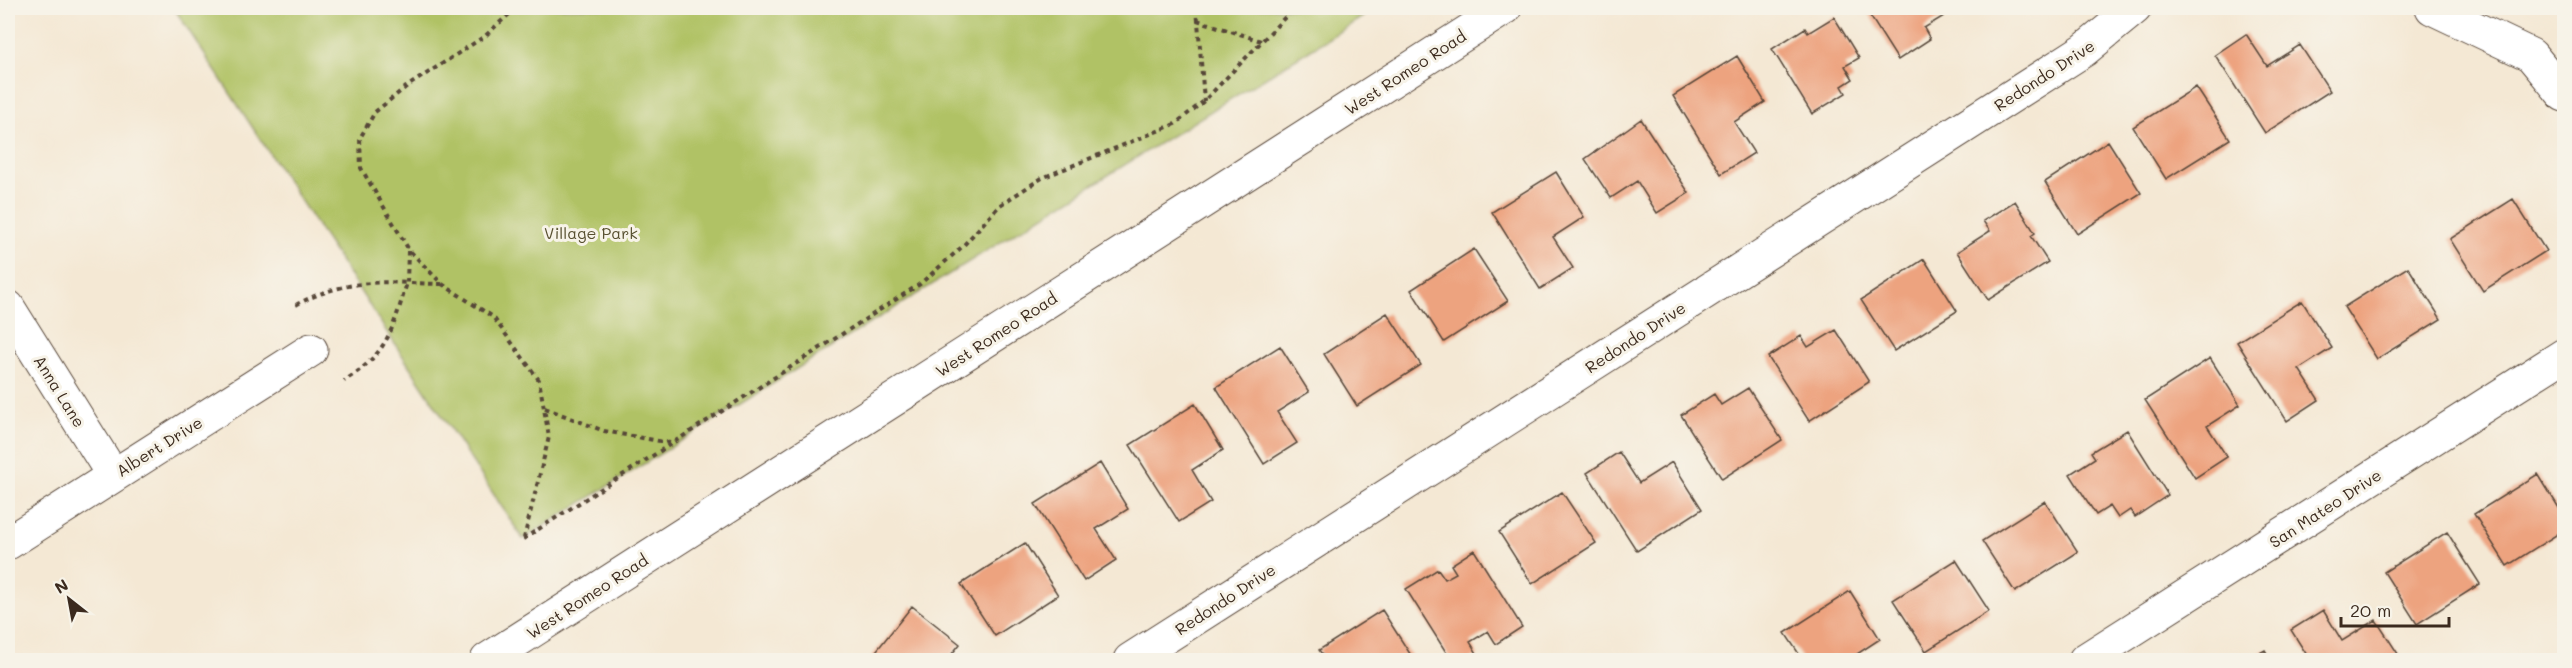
<svg xmlns="http://www.w3.org/2000/svg" width="2572" height="668" font-family="Mali,sans-serif">
<rect width="100%" height="100%" fill="#f7f3e8"/>
<filter id="ink" filterUnits="userSpaceOnUse"><feTurbulence type="fractalNoise" baseFrequency=".0167" numOctaves="2"/><feDisplacementMap in="SourceGraphic" scale="12" xChannelSelector="R" yChannelSelector="G"/><feConvolveMatrix kernelMatrix="1 2 1 2 8 2 1 2 1" color-interpolation-filters="sRGB"/></filter>
<filter id="wash" filterUnits="userSpaceOnUse"><feTurbulence type="fractalNoise" baseFrequency=".008" numOctaves="4" result="noise"/><feDisplacementMap in="SourceGraphic" scale="24" xChannelSelector="R" yChannelSelector="G"/><feGaussianBlur stdDeviation="1.35" result="paint"/><feColorMatrix in="noise" values="0 0 0 0 0 0 0 0 0 0 0 0 0 0 0 0 0 1.4 0 .05"/><feComposite in="paint" operator="in"/></filter>
<g filter="url(#wash)">
<rect width="100%" height="100%" fill="#f4e8d4"/>
<path fill="#b0c265" stroke="#767642" stroke-width="1.5" d="M 174,8 L 1377,8 L 523,539 Z"/>
<g id="blocks">
<path fill="#eda37f" d="M 1865,8 L 1957,8 L 1924,28 L 1930,39 L 1898,60 Z
M 1834,17 L 1859,58 L 1845,66 L 1853,79 L 1842,86 L 1846,93 L 1812,114 L 1772,49 L 1805,28 L 1808,33 Z
M 2246,34 L 2267,66 L 2300,45 L 2330,91 L 2265,133 L 2215,55 Z
M 1737,56 L 1765,102 L 1734,122 L 1754,153 L 1721,174 L 1673,96 Z
M 2196,87 L 2230,139 L 2166,179 L 2133,127 Z
M 1641,119 L 1689,193 L 1657,213 L 1637,181 L 1611,198 L 1585,159 Z
M 2108,141 L 2141,193 L 2077,234 L 2045,182 Z
M 1556,172 L 1584,217 L 1553,237 L 1573,268 L 1540,289 L 1492,212 Z
M 2513,199 L 2546,251 L 2483,291 L 2450,239 Z
M 2015,201 L 2035,233 L 2031,236 L 2048,262 L 1988,300 L 1957,252 L 1990,231 L 1983,221 Z
M 1474,249 L 1508,301 L 1444,342 L 1411,290 Z
M 1924,259 L 1957,311 L 1894,351 L 1861,300 Z
M 2408,267 L 2441,319 L 2377,359 L 2344,307 Z
M 2302,301 L 2332,348 L 2299,369 L 2319,400 L 2287,421 L 2237,342 Z
M 1387,313 L 1421,365 L 1357,406 L 1324,354 Z
M 1836,330 L 1869,382 L 1809,421 L 1768,357 L 1801,336 L 1808,347 Z
M 1280,346 L 1309,392 L 1277,412 L 1297,443 L 1264,464 L 1216,387 Z
M 2210,358 L 2240,405 L 2207,426 L 2227,457 L 2195,478 L 2145,400 Z
M 1748,388 L 1782,440 L 1722,479 L 1681,415 L 1714,394 L 1721,405 Z
M 1195,404 L 1223,450 L 1192,470 L 1211,502 L 1179,522 L 1130,445 Z
M 2127,430 L 2168,495 L 2135,517 L 2130,510 L 2118,518 L 2110,506 L 2096,515 L 2070,474 L 2095,458 L 2091,452 Z
M 1619,452 L 1639,483 L 1672,462 L 1702,509 L 1637,551 L 1587,473 Z
M 1100,463 L 1128,509 L 1096,529 L 1116,560 L 1084,581 L 1035,504 Z
M 2538,474 L 2564,516 L 2564,530 L 2507,566 L 2474,514 Z
M 1562,492 L 1596,543 L 1532,584 L 1499,532 Z
M 2045,501 L 2078,552 L 2015,592 L 1982,541 Z
M 2447,532 L 2480,584 L 2417,624 L 2384,572 Z
M 1025,543 L 1058,595 L 995,636 L 961,584 Z
M 1474,550 L 1522,627 L 1496,644 L 1488,631 L 1470,642 L 1478,655 L 1469,660 L 1451,660 L 1406,589 L 1438,569 L 1445,579 L 1456,573 L 1451,565 Z
M 1956,560 L 1989,611 L 1926,651 L 1893,600 Z
M 1850,591 L 1880,639 L 1848,660 L 1803,660 L 1785,633 Z
M 912,606 L 960,644 L 947,660 L 869,660 Z
M 1382,610 L 1414,660 L 1326,660 L 1319,650 Z
M 2323,610 L 2342,641 L 2376,620 L 2402,660 L 2310,660 L 2291,630 Z
M 2265,650 L 2271,660 L 2247,660 Z"/>
</g>
</g>
<g filter="url(#ink)">
<use href="#blocks" fill-opacity="0" stroke="#574639" stroke-width="1.5"/>
<g fill="none" stroke-linecap="round" stroke-linejoin="round">
<defs>
<path id="street" d="M 2432,8 L 2531,55 L 2564,95
M 8,307 L 113,475
M 8,543 L 311,350
M 1130,660 L 2084,50 L 2135,8
M 2085,660 L 2564,355"/>
<path id="secondary" d="M 487,660 L 1505,8"/>
</defs>
<use href="#street" stroke="#574639" stroke-width="35"/>
<use href="#secondary" stroke="#574639" stroke-width="35"/>
<path stroke="#574639" stroke-width="4" stroke-dasharray="4.5 4.5" stroke-linecap="butt" d="M 516,8 L 485,36 L 406,87 L 375,112 L 360,138 L 361,168 L 409,250 L 442,284 L 493,317 L 539,380 L 549,437 L 524,538
M 1197,8 L 1204,101
M 1197,20 L 1261,41
M 408,251 L 407,283 L 442,284
M 296,305 C 330,286 368,280 407,283 C 392,331 388,353 344,381
M 545,408 L 604,431 L 670,443
M 523,539 L 920,284 L 962,247 L 1000,205 L 1042,178 L 1175,124 L 1204,101 L 1294,8"/>
<use href="#street" stroke="#fff" stroke-width="33"/>
<use href="#secondary" stroke="#fff" stroke-width="33"/>
</g>
</g>
<g text-anchor="middle" dominant-baseline="central" stroke-width="6" stroke-linejoin="round" paint-order="stroke">
<g font-size="16" fill="#3b2a1e" stroke="#f7f3e8">
<text transform="translate(1405 72) rotate(-33)">West Romeo Road</text>
<text transform="translate(2044 75) rotate(-33)">Redondo Drive</text>
<text transform="translate(996 334) rotate(-33)">West Romeo Road</text>
<text transform="translate(1635 337) rotate(-33)">Redondo Drive</text>
<text transform="translate(60 391) rotate(58)">Anna Lane</text>
<text transform="translate(159 446) rotate(-32)">Albert Drive</text>
<text transform="translate(2325 508) rotate(-33)">San Mateo Drive</text>
<text transform="translate(587 596) rotate(-33)">West Romeo Road</text>
<text transform="translate(1225 599) rotate(-33)">Redondo Drive</text>
</g>
<g font-size="16" fill="#585030" stroke="#f7f3e8">
<text x="591" y="232">Village Park</text>
</g>
</g>
<rect width="2572" height="668" fill="none" stroke="#f7f3e8" stroke-width="30"/>
<g transform="translate(69 599) rotate(329)" stroke="#f7f3e8" stroke-width="4.5" paint-order="stroke">
<path d="M0-4.5L10 22L0 15L-10 22Z" fill="#3b2a1e"/>
<text y="-9" font-size="16" font-weight="bold" text-anchor="middle" fill="#3b2a1e">N</text>
</g>
<path d="M2341 617v9h108v-9" fill="none" stroke="#3b2a1e" stroke-width="3"/>
<text x="2350" y="617" font-size="18" fill="#3b2a1e" stroke="#f7f3e8" stroke-width="4.5" paint-order="stroke">20 m</text>
</svg>
